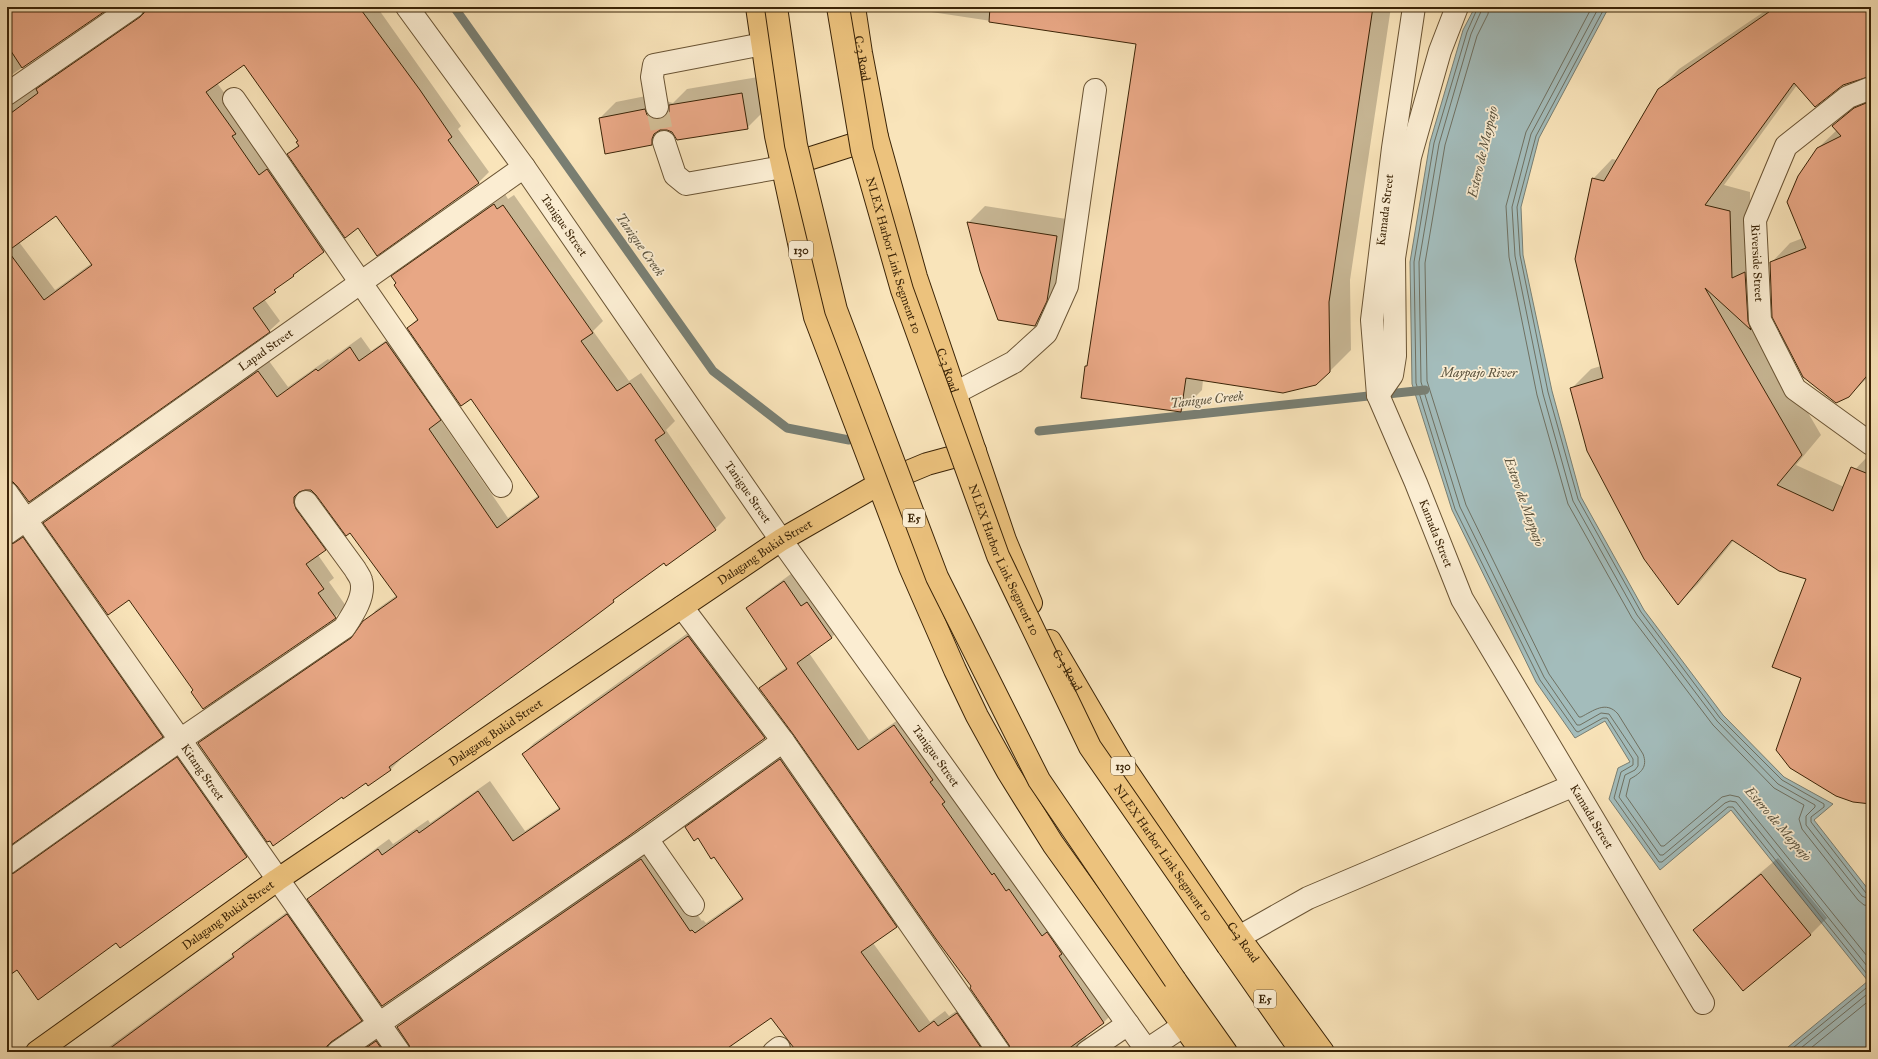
<svg xmlns="http://www.w3.org/2000/svg" width="1878" height="1059" font-family="'IM FELL Great Primer',serif">
<rect width="100%" height="100%" fill="#f9e4ba"/>
<filter id="stains"><feTurbulence type="fractalNoise" baseFrequency=".005" numOctaves="4"/><feColorMatrix values="0 0 0 0 .2 0 0 0 0 .09 0 0 0 0 .02 0 0 0 .5 -.17"/></filter>
<radialGradient id="worn" r=".72"><stop offset=".6" stop-color="#630" stop-opacity="0"/><stop offset="1" stop-color="#630" stop-opacity=".3"/></radialGradient>
<path fill="#a3bcbb" stroke="#797f73" d="M 1475,7 L 1609,7 L 1539,138 L 1521,207 L 1523,255 L 1552,391 L 1581,497 L 1644,610 L 1723,715 L 1784,777 L 1833,804 L 1814,820 L 1871,893 L 1871,1052 L 1782,1052 L 1868,981 L 1731,810 L 1660,870 L 1609,799 L 1618,768 L 1630,762 L 1605,721 L 1575,738 L 1536,682 L 1452,510 L 1412,384 L 1410,262 L 1430,142 L 1463,30 Z"/>
<path fill="#0003" fill-rule="evenodd" d="M 7,7 L 109,7 L 7,78 Z
M 146,7 L 377,7 L 461,126 L 458,129 L 489,172 L 478,183 L 358,227 L 289,154 L 299,144 L 299,140 L 244,63 L 217,83 L 334,241 L 324,251 L 302,267 L 264,299 L 280,321 L 269,331 L 18,485 L 12,481 L 7,480 L 7,90 L 26,94 L 146,11 ZM 56,214 L 92,263 L 55,290 L 19,242 Z
M 918,7 L 1391,7 L 1350,280 L 1351,350 L 1329,372 L 1203,380 L 1202,390 L 1181,411 L 1086,366 L 1089,364 L 1137,43 L 918,10 Z
M 1771,7 L 1871,7 L 1871,75 L 1797,85 L 1724,185 L 1750,192 L 1751,259 L 1756,323 L 1821,435 L 1796,465 L 1844,487 L 1848,477 L 1867,457 L 1871,457 L 1871,803 L 1802,678 L 1807,579 L 1734,540 L 1698,584 L 1678,604 L 1571,389 L 1591,369 L 1601,366 L 1593,179 L 1612,159 L 1617,160 L 1659,89 L 1679,69 Z
M 758,77 L 764,111 L 747,128 L 667,129 L 652,144 L 600,118 L 616,102 L 661,93 L 663,98 L 669,102 L 673,103 L 687,89 Z
M 1871,92 L 1871,374 L 1849,396 L 1771,263 L 1790,243 L 1803,238 L 1818,148 L 1837,130 L 1833,126 L 1853,106 Z
M 505,194 L 508,199 L 514,195 L 603,321 L 593,331 L 629,381 L 641,373 L 675,421 L 666,430 L 726,518 L 715,529 L 664,562 L 400,758 L 401,759 L 390,770 L 366,781 L 199,743 L 210,732 L 357,632 L 376,610 L 397,595 L 350,531 L 317,494 L 311,490 L 304,488 L 304,492 L 336,539 L 318,555 L 334,578 L 329,582 L 346,606 L 335,617 L 195,690 L 129,599 L 44,523 L 55,512 L 269,361 L 288,387 L 328,359 L 329,360 L 361,337 L 371,351 L 398,332 L 451,409 L 440,419 L 508,518 L 539,495 L 471,397 L 408,328 L 418,318 L 393,276 L 403,266 Z
M 985,206 L 1073,220 L 1051,308 L 1035,325 L 981,270 L 969,222 Z
M 33,527 L 173,726 L 162,736 L 7,846 L 7,530 Z
M 795,571 L 842,627 L 832,637 L 809,653 L 869,740 L 905,715 L 1115,1011 L 1104,1022 L 1087,1034 L 1082,1052 L 1012,1052 L 1010,1045 L 972,986 L 794,733 L 760,689 L 771,678 L 787,667 L 747,608 L 758,598 Z
M 699,625 L 776,727 L 765,738 L 626,837 L 309,900 L 320,889 L 389,839 L 393,844 L 428,820 L 430,823 L 490,781 L 525,831 L 560,807 L 523,754 L 534,743 Z
M 188,748 L 257,846 L 246,856 L 116,942 L 17,969 L 7,976 L 7,860 Z
M 791,749 L 907,916 L 897,927 L 873,943 L 930,1022 L 945,1011 L 949,1016 L 968,1003 L 1003,1052 L 807,1052 L 771,1016 L 719,1052 L 412,1052 L 398,1027 L 409,1016 L 652,849 L 702,921 L 703,920 L 706,923 L 743,897 L 715,855 L 686,827 L 697,817 Z
M 1778,858 L 1827,918 L 1811,934 L 1743,990 L 1695,930 L 1711,914 Z
M 298,904 L 372,1009 L 361,1020 L 337,1038 L 336,1041 L 342,1052 L 102,1052 L 234,955 L 233,954 L 244,943 Z
M 387,1031 L 404,1052 L 356,1052 Z"/>
<g fill="none" stroke-linecap="round" stroke-linejoin="round">
<path stroke="#6f7061" stroke-width="1" d="M 1478,7 L 1467,32 L 1434,143 L 1414,262 L 1416,383 L 1455,509 L 1540,680 L 1576,731 L 1578,732 L 1603,718 L 1607,718 L 1633,759 L 1633,765 L 1621,772 L 1614,798 L 1659,862 L 1662,862 L 1728,807 L 1733,807 L 1871,979
M 1483,7 L 1471,34 L 1439,144 L 1419,262 L 1421,382 L 1460,507 L 1544,677 L 1577,725 L 1580,725 L 1601,713 L 1609,714 L 1638,757 L 1638,766 L 1635,770 L 1625,775 L 1619,797 L 1660,855 L 1663,855 L 1725,803 L 1730,801 L 1736,802 L 1871,971
M 1489,7 L 1488,14 L 1477,36 L 1445,145 L 1425,263 L 1427,381 L 1466,505 L 1549,674 L 1579,717 L 1581,717 C 1593,711 1606,700 1618,714 L 1643,754 C 1648,767 1641,773 1630,779 L 1626,796 L 1661,846 L 1664,846 L 1722,797 L 1730,795 L 1739,797 L 1871,961
M 1592,7 L 1526,132 L 1506,206 L 1509,257 L 1537,395 L 1568,504 L 1632,618 L 1713,725 L 1774,788 L 1804,805 L 1799,819 L 1802,829 L 1858,900 L 1864,905 L 1871,906
M 1599,7 L 1531,134 L 1512,207 L 1515,256 L 1543,394 L 1573,501 L 1637,615 L 1717,721 L 1778,784 L 1815,805 L 1815,807 L 1806,816 L 1806,825 L 1862,896 L 1871,900
M 1605,7 L 1536,136 L 1517,207 L 1520,255 L 1548,392 L 1578,499 L 1641,612 L 1720,718 L 1782,780 L 1824,804 L 1824,807 L 1811,817 L 1811,822 L 1866,893 L 1871,895
M 1788,1052 L 1871,984
M 1796,1052 L 1871,991
M 1806,1052 L 1871,999"/>
<path stroke="#797f73" stroke-width="9" d="M 454,7 L 713,371 L 787,428 L 849,440
M 1039,431 L 1425,390"/>
</g>
<path fill="#e8a785" stroke="#3b2407" fill-rule="evenodd" d="M 7,7 L 111,7 L 22,68 L 7,45 Z
M 145,7 L 359,7 L 420,90 L 452,137 L 448,140 L 479,183 L 377,256 L 358,228 L 345,238 L 287,154 L 299,146 L 296,142 L 298,141 L 244,65 L 206,92 L 236,134 L 232,136 L 259,175 L 267,169 L 324,252 L 293,275 L 294,276 L 274,290 L 276,292 L 253,308 L 270,332 L 29,502 L 17,486 L 13,482 L 7,481 L 7,116 L 38,93 L 36,89 L 140,17 L 144,13 ZM 56,216 L 92,265 L 44,300 L 8,251 Z
M 990,7 L 1373,7 L 1329,302 L 1330,372 L 1316,385 L 1283,393 L 1186,378 L 1181,412 L 1081,398 L 1085,366 L 1087,366 L 1136,44 L 989,22 Z
M 1776,7 L 1871,7 L 1871,76 L 1843,85 L 1815,107 L 1794,83 L 1705,205 L 1730,211 L 1732,278 L 1745,272 L 1748,321 L 1751,330 L 1705,288 L 1802,455 L 1777,485 L 1833,511 L 1851,467 L 1871,475 L 1871,804 L 1853,802 L 1836,796 L 1790,768 L 1776,750 L 1801,678 L 1772,667 L 1806,579 L 1779,571 L 1732,540 L 1678,605 L 1644,559 L 1587,451 L 1570,388 L 1603,378 L 1575,259 L 1592,178 L 1604,181 L 1658,89 Z
M 742,93 L 748,129 L 677,140 L 672,132 L 667,130 L 660,130 L 654,134 L 652,139 L 652,145 L 605,154 L 599,118 L 645,109 L 647,115 L 652,119 L 659,119 L 665,117 L 669,112 L 669,105 Z
M 1871,101 L 1871,371 L 1849,397 L 1836,403 L 1803,377 L 1772,317 L 1770,262 L 1806,248 L 1787,202 L 1798,176 L 1817,148 L 1841,136 L 1832,126 L 1854,108 Z
M 494,204 L 497,209 L 503,205 L 593,333 L 581,341 L 617,391 L 630,383 L 665,433 L 655,440 L 716,530 L 666,566 L 664,563 L 613,600 L 614,602 L 582,626 L 389,767 L 391,770 L 368,786 L 366,783 L 343,799 L 342,797 L 273,846 L 270,841 L 267,842 L 198,743 L 351,638 L 363,621 L 397,597 L 350,533 L 346,536 L 316,495 L 311,490 L 305,490 L 299,492 L 294,497 L 294,503 L 296,509 L 326,550 L 306,564 L 324,589 L 318,593 L 336,618 L 203,709 L 191,692 L 193,690 L 129,600 L 108,615 L 43,523 L 258,371 L 277,397 L 316,369 L 318,371 L 350,347 L 359,361 L 386,342 L 441,420 L 429,429 L 497,528 L 539,497 L 471,399 L 461,406 L 407,328 L 418,320 L 394,285 L 396,283 L 391,276 Z
M 967,222 L 1057,236 L 1047,301 L 1035,326 L 998,320 L 980,271 Z
M 23,537 L 163,737 L 7,848 L 7,545 L 14,543 Z
M 784,581 L 801,606 L 807,602 L 832,638 L 797,663 L 858,750 L 894,725 L 933,780 L 930,782 L 945,802 L 942,804 L 992,875 L 994,873 L 1006,891 L 1009,889 L 1042,936 L 1047,932 L 1062,954 L 1059,956 L 1104,1023 L 1064,1052 L 1011,1052 L 1009,1045 L 970,988 L 971,986 L 936,939 L 793,734 L 759,688 L 787,669 L 746,608 Z
M 688,636 L 765,738 L 626,838 L 382,1006 L 307,899 L 378,849 L 382,855 L 417,830 L 419,833 L 478,791 L 513,841 L 560,809 L 522,754 Z
M 177,757 L 247,857 L 120,948 L 116,943 L 38,1000 L 17,970 L 7,977 L 7,875 L 14,873 Z
M 780,759 L 897,927 L 861,952 L 919,1032 L 934,1021 L 938,1026 L 957,1013 L 984,1052 L 797,1052 L 771,1018 L 722,1052 L 411,1052 L 409,1045 L 397,1027 L 641,859 L 690,931 L 692,930 L 695,933 L 743,899 L 714,857 L 711,859 L 698,838 L 694,841 L 685,827 Z
M 1761,874 L 1811,935 L 1743,991 L 1693,930 Z
M 287,914 L 362,1021 L 331,1042 L 327,1046 L 326,1052 L 105,1052 L 234,957 L 232,954 Z
M 376,1041 L 384,1052 L 360,1052 Z"/>
<g fill="none" stroke-linecap="round" stroke-linejoin="round">
<path stroke="#d3be96" stroke-width="22" stroke-dasharray="22 11" stroke-linecap="butt" d="M 657,107 L 664,142"/>
<defs>
<g id="minor">
<path id="s1" d="M 407,7 L 524,167 L 781,540 L 1148,1052"/>
<path id="s2" d="M 1414,7 L 1393,148 L 1372,320 L 1378,395 L 1416,483 L 1462,599 L 1703,1003"/>
<path id="s3" d="M 1871,88 L 1848,97 L 1786,146 L 1755,220 L 1760,320 L 1795,389 L 1871,444"/>
<path d="M 7,94 L 133,7"/>
<path d="M 234,99 L 501,486"/>
<path d="M 657,107 L 652,77 L 654,65 L 763,44"/>
<path d="M 664,142 L 675,175 L 686,184 L 783,167"/>
<path d="M 955,393 L 1014,362 L 1046,333 L 1067,286 L 1095,90"/>
<path d="M 1378,395 L 1392,375 L 1395,356 L 1394,258 L 1410,157 L 1440,51 L 1457,7"/>
<path id="s4" d="M 7,493 L 399,1052"/>
<path id="s5" d="M 7,533 L 524,167"/>
<path d="M 682,607 L 783,741 L 999,1052"/>
<path d="M 647,839 L 693,905"/>
<path d="M 7,863 L 180,740 L 344,628 C 352,616 366,596 361,580 C 360,576 357,573 355,569 L 306,502"/>
<path d="M 1239,937 L 1308,898 L 1572,786"/>
<path d="M 338,1052 L 647,839 L 783,741"/>
<path d="M 774,1052 L 779,1048"/>
<path d="M 1087,1052 L 1128,1024"/>
<path d="M 1144,1052 L 1183,1026"/>
</g>
<g id="major">
<path d="M 757,7 L 776,136 L 815,317 L 910,567 L 955,670 L 977,716 L 1008,772 L 1053,844 L 1202,1052"/>
<path id="s6" d="M 854,7 L 861,53 L 877,137 L 916,277 L 1005,540 L 1031,603"/>
<path d="M 783,167 L 877,137"/>
<path id="s7" d="M 1050,641 L 1124,767 L 1239,937 L 1323,1052"/>
<path id="s8" d="M 37,1052 L 277,880 L 781,540 L 879,484 L 927,464 L 975,451"/>
</g>
<path id="highway" d="M 1228,946 L 1302,1052
M 1175,980 L 1226,1052"/>
</defs>
<use href="#minor" stroke="#6a5434" stroke-width="24"/>
<use href="#major" stroke="#3b2407" stroke-width="24"/>
<use href="#highway" stroke="#3b2407" stroke-width="24"/>
<use href="#minor" stroke="#fbedd2" stroke-width="22"/>
<use href="#major" stroke="#ecc27d" stroke-width="22"/>
<use href="#highway" stroke="#ecc27d" stroke-width="22"/>
<defs>
<g id="highway-bridge">
<path d="M 776,7 L 796,145 L 836,310 L 937,577 L 1039,780 L 1175,980"/>
<path id="s9" d="M 838,7 L 862,150 L 902,290 L 998,556 L 1090,747 L 1228,946"/>
</g>
</defs>
<use href="#highway-bridge" stroke="#3b2407" stroke-width="24" stroke-linecap="butt"/>
<use href="#highway-bridge" stroke="#ecc27d" stroke-width="22"/>
</g>
<g text-anchor="middle" dominant-baseline="central" stroke-width="3.5" stroke-linejoin="round" paint-order="stroke">
<g fill="#fbedd2" stroke="#756044" stroke-width="1">
<rect x="789" y="241" width="24" height="18" rx="3"/>
<rect x="903" y="509" width="22" height="18" rx="3"/>
<rect x="1111" y="757" width="24" height="18" rx="3"/>
<rect x="1254" y="990" width="22" height="18" rx="3"/>
</g>
<g font-size="11" font-weight="bold" fill="#3b2407">
<text x="801" y="250">130</text>
<text x="914" y="518">E5</text>
<text x="1123" y="766">130</text>
<text x="1265" y="999">E5</text>
</g>
<g font-size="12" fill="#3b2407" stroke="#fbedd2">
<text stroke="none"><textPath href="#s6" startOffset="52">C-3 Road</textPath></text>
<text transform="translate(1385 210) rotate(-83)">Kamada Street</text>
<text stroke="none"><textPath href="#s1" startOffset="269">Tanigue Street</textPath></text>
<text stroke="none"><textPath href="#s9" startOffset="255">NLEX Harbor Link Segment 10</textPath></text>
<text stroke="none"><textPath href="#s3" startOffset="227">Riverside Street</textPath></text>
<text stroke="none"><textPath href="#s5" startOffset="317">Lapad Street</textPath></text>
<text stroke="none"><textPath href="#s6" startOffset="376">C-3 Road</textPath></text>
<text stroke="none"><textPath href="#s1" startOffset="593">Tanigue Street</textPath></text>
<text stroke="none"><textPath href="#s2" startOffset="541">Kamada Street</textPath></text>
<text stroke="none"><textPath href="#s8" startOffset="883">Dalagang Bukid Street</textPath></text>
<text stroke="none"><textPath href="#s9" startOffset="579">NLEX Harbor Link Segment 10</textPath></text>
<text stroke="none"><textPath href="#s7" startOffset="34">C-3 Road</textPath></text>
<text stroke="none"><textPath href="#s8" startOffset="559">Dalagang Bukid Street</textPath></text>
<text stroke="none"><textPath href="#s1" startOffset="917">Tanigue Street</textPath></text>
<text stroke="none"><textPath href="#s4" startOffset="341">Kitang Street</textPath></text>
<text stroke="none"><textPath href="#s2" startOffset="865">Kamada Street</textPath></text>
<text stroke="none"><textPath href="#s9" startOffset="914">NLEX Harbor Link Segment 10</textPath></text>
<text stroke="none"><textPath href="#s8" startOffset="235">Dalagang Bukid Street</textPath></text>
<text stroke="none"><textPath href="#s7" startOffset="358">C-3 Road</textPath></text>
</g>
<g font-size="13" font-style="italic" fill="#5a523d" stroke="#fbedd2">
<text transform="translate(1483 152) rotate(-77)">Estero de Maypajo</text>
<text transform="translate(640 245) rotate(55)">Tanigue Creek</text>
<text x="1479" y="373">Maypajo River</text>
<text transform="translate(1207 400) rotate(-6)">Tanigue Creek</text>
<text transform="translate(1524 502) rotate(70)">Estero de Maypajo</text>
<text transform="translate(1778 824) rotate(49)">Estero de Maypajo</text>
</g>
</g>
<rect width="1878" height="1059" fill="none" stroke="#f9e4ba" stroke-width="24"/>
<rect x="8" y="8" width="1862" height="1043" fill="none" stroke="#3b2407" stroke-width="2"/>
<rect x="12" y="12" width="1854" height="1035" fill="none" stroke="#3b2407"/>
<rect width="100%" height="100%" filter="url(#stains)"/>
<rect width="100%" height="100%" fill="url(#worn)"/>
</svg>
